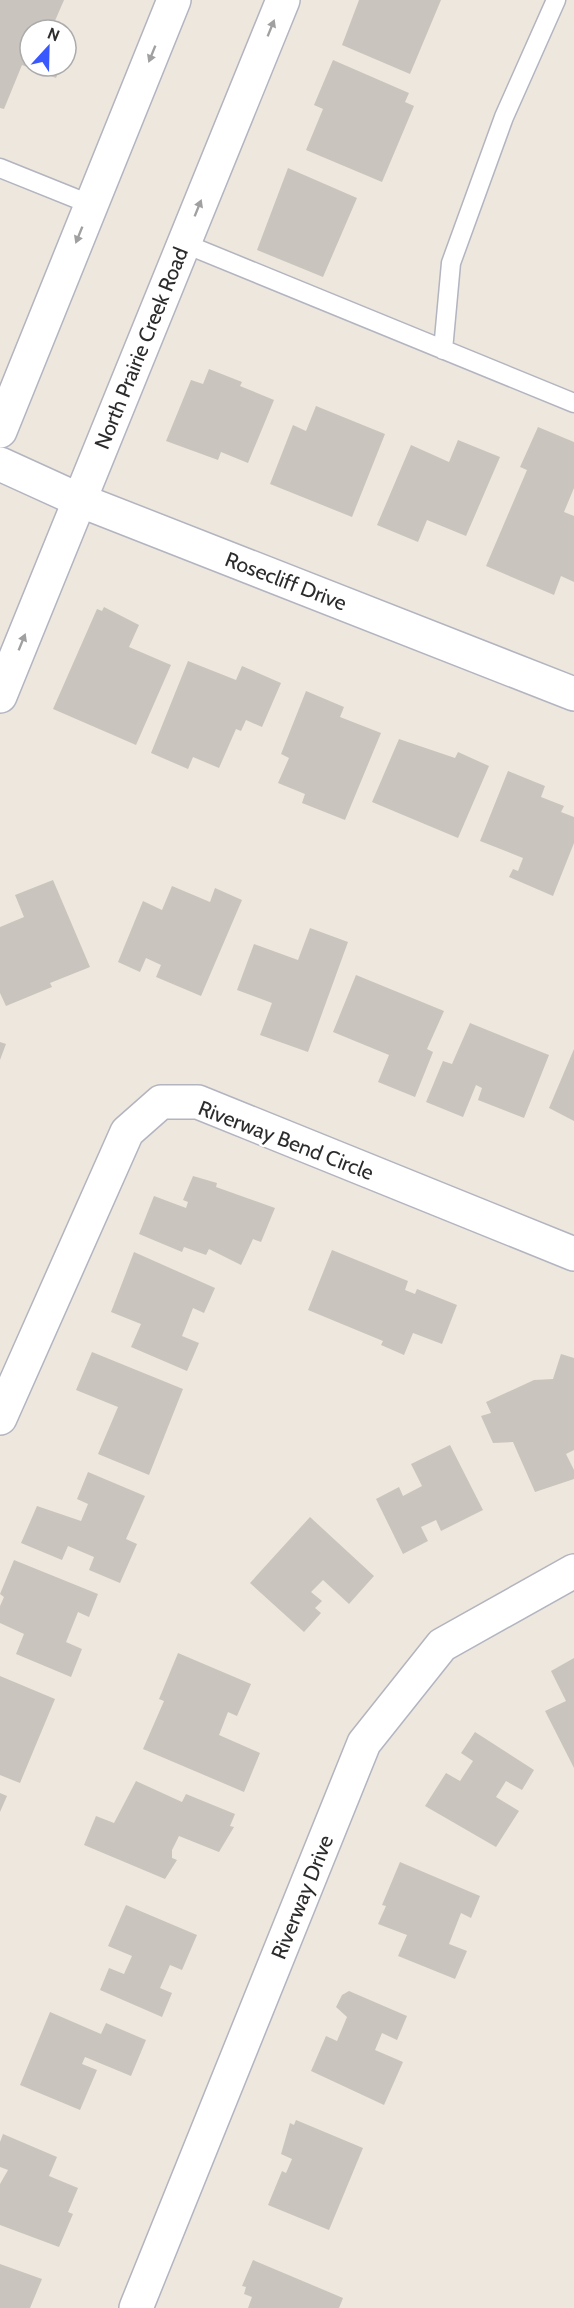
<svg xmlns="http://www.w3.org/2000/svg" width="574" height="2308" font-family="Cabin,sans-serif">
<rect width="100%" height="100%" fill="#eee7de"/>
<path fill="#c9c4bd" d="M 0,0 L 64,0 L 51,30 L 30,30 L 30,66 L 61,66 L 56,78 L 22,65 L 4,109 L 0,108 Z
M 359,0 L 441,0 L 410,74 L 342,45 Z
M 333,60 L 409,93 L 405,102 L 414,106 L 382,182 L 306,150 L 323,109 L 314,105 Z
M 288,168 L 357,198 L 323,277 L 257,250 Z
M 209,369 L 242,382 L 240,386 L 274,400 L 248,463 L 221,452 L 218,460 L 166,441 L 191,380 L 203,384 Z
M 316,406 L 385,434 L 352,517 L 270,484 L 293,425 L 306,431 Z
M 538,427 L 574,442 L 574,488 L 564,512 L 574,516 L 574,582 L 561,576 L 554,595 L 486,566 L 527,470 L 520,467 Z
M 458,440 L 500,457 L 466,536 L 427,520 L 418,542 L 377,525 L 411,445 L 449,462 Z
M 104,607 L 139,625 L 129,647 L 171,665 L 136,745 L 53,709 L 97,609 L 102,611 Z
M 188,661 L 236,680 L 242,666 L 281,683 L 262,727 L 246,720 L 241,731 L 236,729 L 219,768 L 193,757 L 188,769 L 151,753 Z
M 306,691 L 344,707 L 340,717 L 381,733 L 345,820 L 302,803 L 305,794 L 278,783 L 289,758 L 281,754 Z
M 399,739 L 455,758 L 458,752 L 489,766 L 458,838 L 372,802 Z
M 508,771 L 545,786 L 541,797 L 564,806 L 561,812 L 574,817 L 574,843 L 553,896 L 509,877 L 513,869 L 518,871 L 523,858 L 480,841 Z
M 53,880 L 90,967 L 50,983 L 52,987 L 6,1006 L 0,993 L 0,927 L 24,917 L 15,895 Z
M 172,886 L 210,902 L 215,888 L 242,900 L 201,996 L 156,977 L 161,965 L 146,958 L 140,972 L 118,962 L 143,901 L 162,910 Z
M 310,928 L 348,942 L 308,1052 L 260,1035 L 272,1003 L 237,990 L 254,944 L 298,960 Z
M 356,975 L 444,1011 L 427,1049 L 433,1052 L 415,1097 L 378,1082 L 389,1055 L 333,1032 Z
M 470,1023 L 549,1055 L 524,1118 L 478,1100 L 482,1088 L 476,1085 L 463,1117 L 426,1102 L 443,1061 L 452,1064 Z
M 0,1042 L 6,1044 L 0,1060 Z
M 574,1049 L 574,1121 L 549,1108 Z
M 193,1176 L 217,1183 L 216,1187 L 275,1208 L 261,1242 L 253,1239 L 241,1265 L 209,1249 L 206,1255 L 184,1247 L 182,1252 L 139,1234 L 154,1196 L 186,1208 L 188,1202 L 183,1200 Z
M 332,1250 L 408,1281 L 405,1290 L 415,1294 L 417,1289 L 457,1305 L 442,1344 L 413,1333 L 404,1355 L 381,1345 L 383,1341 L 308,1310 Z
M 134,1252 L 215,1288 L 204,1313 L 193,1308 L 182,1336 L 199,1343 L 187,1371 L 131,1347 L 141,1324 L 111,1312 Z
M 92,1352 L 183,1389 L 149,1475 L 98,1454 L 118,1407 L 76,1390 Z
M 561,1354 L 574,1358 L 574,1450 L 566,1454 L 574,1470 L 574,1479 L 535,1492 L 513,1442 L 493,1443 L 481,1416 L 491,1413 L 486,1402 L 534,1380 L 553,1379 Z
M 450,1445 L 483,1510 L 441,1531 L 436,1520 L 421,1527 L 428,1541 L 403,1554 L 376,1499 L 399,1487 L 403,1496 L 422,1486 L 411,1464 Z
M 88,1472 L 145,1496 L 126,1539 L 137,1544 L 120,1583 L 89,1570 L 94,1557 L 68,1546 L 62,1560 L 21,1543 L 37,1506 L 81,1521 L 88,1504 L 77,1499 Z
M 310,1517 L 374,1576 L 349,1604 L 323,1580 L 311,1592 L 322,1601 L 315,1608 L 321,1613 L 304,1632 L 250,1583 Z
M 14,1560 L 98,1594 L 89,1617 L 78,1612 L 66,1642 L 82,1649 L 71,1677 L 16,1654 L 24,1634 L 0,1623 L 0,1606 L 4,1597 L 0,1594 Z
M 178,1653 L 251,1684 L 237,1716 L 228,1712 L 219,1735 L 260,1753 L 244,1792 L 143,1749 L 164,1701 L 159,1699 Z
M 574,1658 L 574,1768 L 545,1711 L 566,1701 L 551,1671 Z
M 0,1676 L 55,1699 L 20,1783 L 0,1775 Z
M 475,1732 L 534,1770 L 522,1790 L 506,1781 L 496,1797 L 519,1811 L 496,1847 L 425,1806 L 446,1773 L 460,1781 L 473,1761 L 461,1753 Z
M 136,1781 L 182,1802 L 186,1794 L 235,1814 L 230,1826 L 234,1827 L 219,1852 L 179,1836 L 172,1850 L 172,1858 L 177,1860 L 165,1879 L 84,1845 L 96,1816 L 114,1823 Z
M 0,1793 L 7,1796 L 0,1812 Z
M 400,1862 L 480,1896 L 471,1918 L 461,1913 L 449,1944 L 467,1951 L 455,1979 L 398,1956 L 407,1935 L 378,1924 L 386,1906 L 382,1905 Z
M 126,1905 L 197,1935 L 182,1970 L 170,1965 L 160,1988 L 172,1993 L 162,2017 L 100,1990 L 109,1968 L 124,1974 L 132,1956 L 108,1946 Z
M 349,1991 L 407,2016 L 397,2040 L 382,2033 L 375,2050 L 403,2062 L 384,2105 L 311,2071 L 326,2036 L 337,2041 L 347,2017 L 336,2007 L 342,1995 Z
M 50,2012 L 101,2034 L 106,2023 L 146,2040 L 131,2076 L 85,2057 L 82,2064 L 97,2070 L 80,2110 L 20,2085 Z
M 296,2120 L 363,2148 L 329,2230 L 268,2205 L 282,2171 L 286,2173 L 292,2159 L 281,2154 L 290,2123 L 294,2125 Z
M 3,2134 L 57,2157 L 49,2176 L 78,2188 L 68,2212 L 73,2214 L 59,2247 L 0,2225 L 0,2184 L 8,2170 L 0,2167 L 0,2142 Z
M 253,2260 L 343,2298 L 339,2308 L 248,2308 L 252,2297 L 244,2294 L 246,2287 L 242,2286 Z
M 0,2264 L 42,2279 L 30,2308 L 0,2308 Z"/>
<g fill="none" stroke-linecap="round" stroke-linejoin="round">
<defs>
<path id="service" d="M 0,168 L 92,205
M 183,243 L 574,403
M 443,350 L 451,263 L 504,117 L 556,0"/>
<path id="minor" d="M 0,464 L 79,500 L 574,694
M 0,1418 L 127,1132 L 161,1102 L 198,1102 L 574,1254
M 136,2308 L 364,1743 L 442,1645 L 574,1571"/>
<path id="secondary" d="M 0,431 L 174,0
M 0,696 L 283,0"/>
</defs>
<use href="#service" stroke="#b2b4c0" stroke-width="21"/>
<use href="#minor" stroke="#b2b4c0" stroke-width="36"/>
<use href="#secondary" stroke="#b2b4c0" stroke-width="36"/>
<use href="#service" stroke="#fff" stroke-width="18"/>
<use href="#minor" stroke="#fff" stroke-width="33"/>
<use href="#secondary" stroke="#fff" stroke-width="33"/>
</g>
<defs><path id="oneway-solid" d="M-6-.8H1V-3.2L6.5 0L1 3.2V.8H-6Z" transform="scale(1.5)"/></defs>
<g fill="#a0a0a0">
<use href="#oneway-solid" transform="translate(271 28) rotate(-68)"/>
<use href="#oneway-solid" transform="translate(152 54) rotate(112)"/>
<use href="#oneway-solid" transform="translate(198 208) rotate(-68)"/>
<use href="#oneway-solid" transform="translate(79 235) rotate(112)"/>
<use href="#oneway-solid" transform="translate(22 642) rotate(-68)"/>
</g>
<g text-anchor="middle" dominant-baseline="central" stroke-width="5" stroke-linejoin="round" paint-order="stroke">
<g font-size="21" fill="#2c2c2c" stroke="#fff">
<text transform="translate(141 348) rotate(-68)">North Prairie Creek Road</text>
<text transform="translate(286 581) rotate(21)">Rosecliff Drive</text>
<text transform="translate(286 1140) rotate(21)">Riverway Bend Circle</text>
<text transform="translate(302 1897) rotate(-68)">Riverway Drive</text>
</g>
</g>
<g transform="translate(48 48) rotate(22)"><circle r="28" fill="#ffffff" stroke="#ababab" stroke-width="1.5"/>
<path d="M0-4.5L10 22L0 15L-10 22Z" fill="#3959ff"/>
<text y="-9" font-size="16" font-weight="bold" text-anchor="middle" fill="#2c2c2c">N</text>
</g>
</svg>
